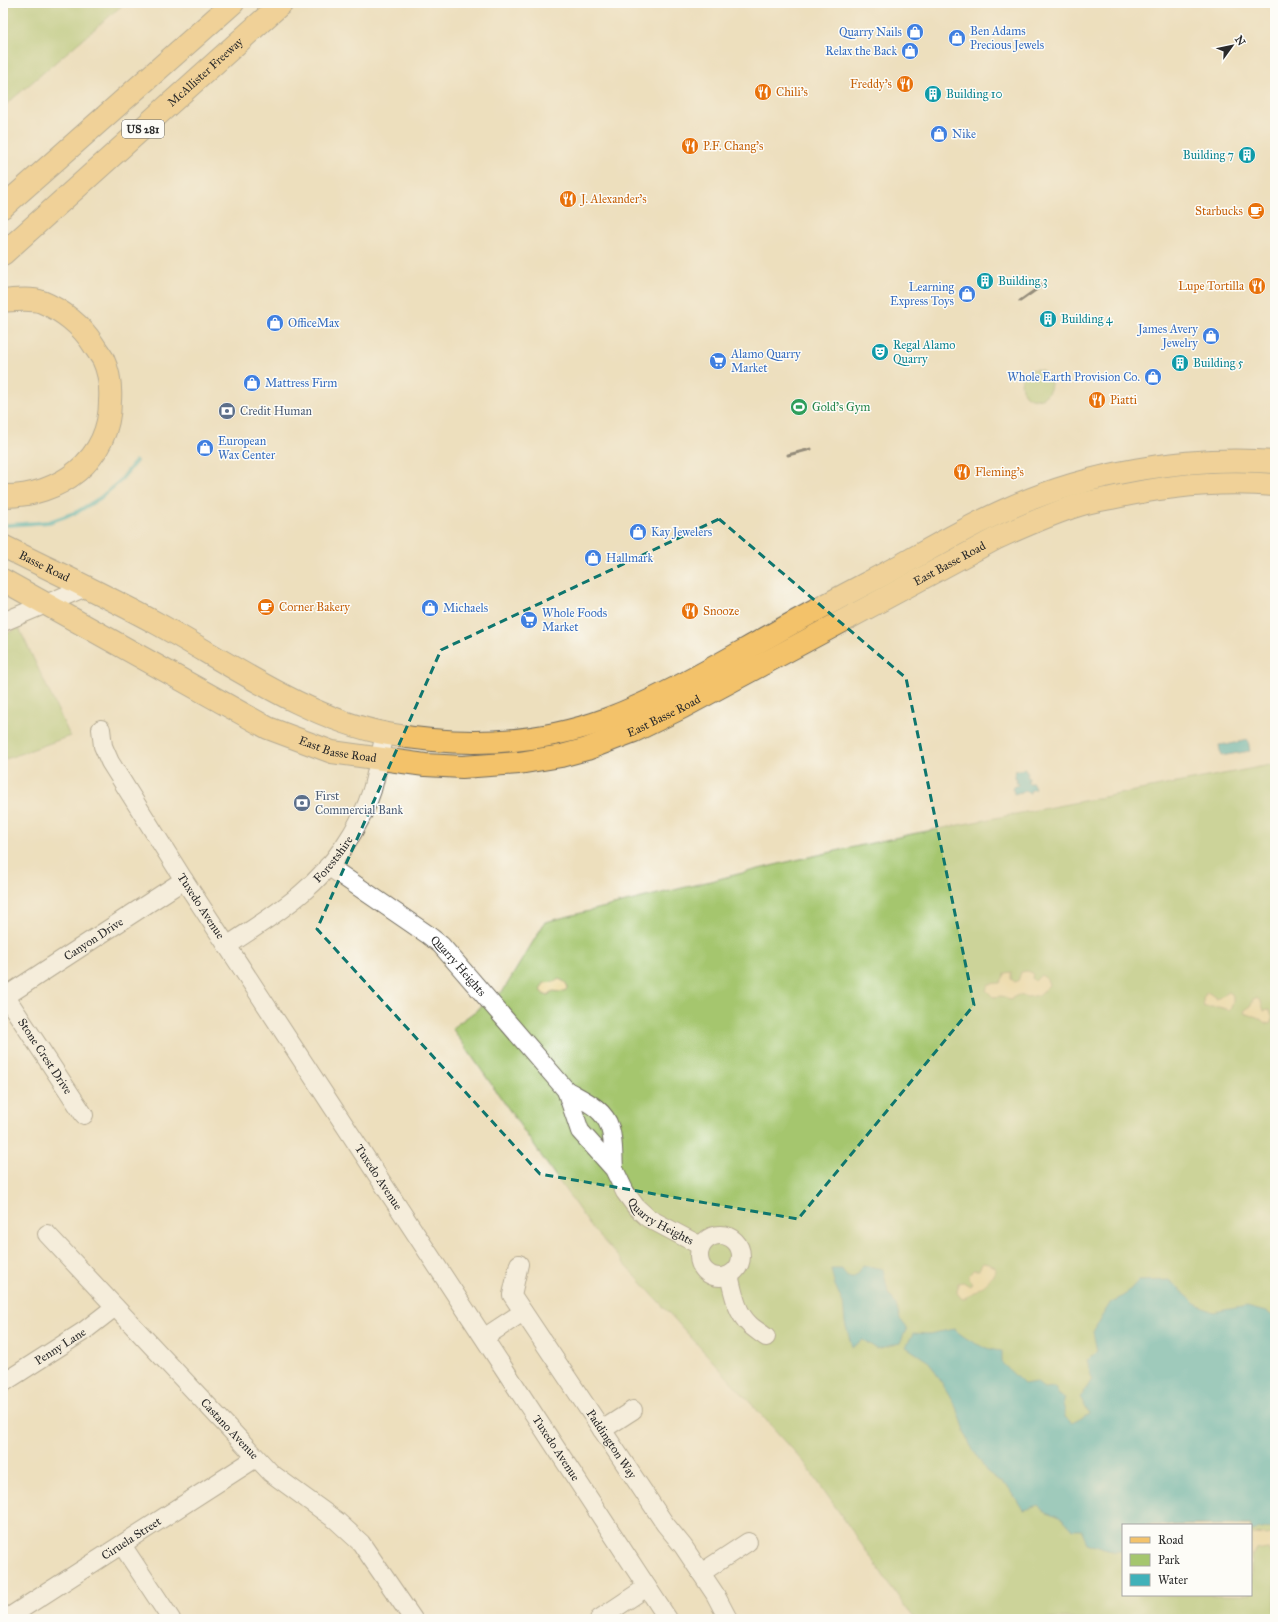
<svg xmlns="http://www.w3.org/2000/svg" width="1278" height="1622" font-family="'IM FELL Great Primer',serif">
<rect width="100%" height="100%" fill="#fdfcf7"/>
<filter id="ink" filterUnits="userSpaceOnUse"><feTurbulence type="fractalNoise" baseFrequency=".025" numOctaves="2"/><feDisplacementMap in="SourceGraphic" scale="8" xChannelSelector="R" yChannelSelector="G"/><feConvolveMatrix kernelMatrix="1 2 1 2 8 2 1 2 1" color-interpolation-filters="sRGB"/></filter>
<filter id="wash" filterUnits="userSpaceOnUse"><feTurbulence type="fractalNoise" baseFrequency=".012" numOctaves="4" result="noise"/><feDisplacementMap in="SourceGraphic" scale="16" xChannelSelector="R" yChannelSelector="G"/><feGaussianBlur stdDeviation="0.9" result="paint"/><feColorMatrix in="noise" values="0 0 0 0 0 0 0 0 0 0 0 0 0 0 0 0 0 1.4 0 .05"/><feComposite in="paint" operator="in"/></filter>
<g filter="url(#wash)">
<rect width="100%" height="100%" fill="#eddfbd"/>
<path fill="#a5c66e" stroke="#68784c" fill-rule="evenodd" d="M 3,3 L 125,3 L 3,107 Z
M1021 384a15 15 0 1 1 30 0a15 15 0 1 1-30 0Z
M 19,628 L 70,736 L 3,760 L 3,635 Z
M 1275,764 L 1275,1619 L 915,1619 L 906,1608 L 804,1462 L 591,1227 L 452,1028 L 503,991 L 545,922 L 787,862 L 912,834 ZM 1123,1525 L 1251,1525 L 1251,1595 L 1123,1595 Z"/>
<path fill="#eeda9e" stroke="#8c8264" d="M 1027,971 L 1033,973 L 1032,978 L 1035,981 L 1041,975 L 1047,979 L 1049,985 L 1040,995 L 1028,997 L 1018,995 L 1010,999 L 1002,996 L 993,997 L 986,990 L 989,984 L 1000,983 L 1006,973 L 1011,972 L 1011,979 L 1015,982 L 1018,981 L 1021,972 Z
M 559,979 L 565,982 L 568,987 L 566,990 L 560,992 L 553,991 L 548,995 L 544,995 L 541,989 L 544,983 L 554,982 Z
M 1228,992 L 1232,994 C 1234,999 1233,1006 1229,1010 L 1219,1007 L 1204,1007 L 1203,1000 L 1205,993 L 1209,993 L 1217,999 Z
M 1256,998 L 1261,1001 L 1264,1011 L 1269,1010 C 1272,1014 1274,1019 1271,1024 L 1266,1023 L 1257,1017 L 1244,1013 L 1245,1010 L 1251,1006 L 1253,999 Z
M 983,1263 L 989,1264 L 995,1267 C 997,1279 972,1293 963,1299 L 961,1298 L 957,1293 L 958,1283 L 963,1282 L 970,1286 L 972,1283 L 969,1279 L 969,1275 L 973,1270 L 979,1270 L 981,1265 Z
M 1275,1534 L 1275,1558 L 1272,1557 L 1269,1549 L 1267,1548 L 1256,1550 L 1251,1557 L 1251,1535 L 1267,1536 Z"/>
<path fill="#40b1b9" stroke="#366e72" d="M 1248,740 L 1250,751 L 1221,756 L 1219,745 L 1226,744 L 1226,745 Z
M 1025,769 L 1026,772 L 1028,772 L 1027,777 L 1029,777 L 1029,780 L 1028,781 L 1028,783 L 1033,783 L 1035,789 L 1030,791 L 1030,793 L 1029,793 L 1025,791 L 1020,794 L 1019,793 L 1014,794 L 1012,787 L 1018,785 L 1018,783 L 1016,783 L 1017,778 L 1015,778 L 1015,771 Z
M 863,1265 L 883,1269 L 888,1291 L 896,1305 L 900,1319 L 907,1328 L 900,1343 L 877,1349 L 863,1340 L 852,1347 L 845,1323 L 843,1303 L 834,1283 L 831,1269 L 842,1269 L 847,1277 L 854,1277 Z
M 1169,1280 L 1196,1304 L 1213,1312 L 1247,1306 L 1266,1311 L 1275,1318 L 1275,1527 L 1251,1532 L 1251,1525 L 1123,1525 L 1123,1551 C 1109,1553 1100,1547 1087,1543 L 1081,1530 L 1073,1530 C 1070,1527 1067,1523 1064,1520 C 1055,1514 1046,1514 1039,1506 L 1023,1510 L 1010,1489 L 986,1471 L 969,1443 L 959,1413 L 948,1393 L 929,1362 L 906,1347 L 913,1333 L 929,1334 L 954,1329 C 967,1340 984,1350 1002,1351 L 1002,1363 L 1024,1384 L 1036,1382 L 1044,1388 L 1055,1387 L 1059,1395 L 1065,1398 L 1063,1404 L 1065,1411 L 1065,1417 L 1072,1423 L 1089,1414 L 1080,1397 L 1083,1394 L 1092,1379 L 1087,1361 L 1097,1351 L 1093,1332 L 1102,1316 L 1111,1302 L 1124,1296 L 1138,1281 Z"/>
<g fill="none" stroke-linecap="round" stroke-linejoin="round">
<path stroke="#40b1b9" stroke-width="4" d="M 8,525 L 49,522 L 77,512 L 100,498 L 120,481 L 136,461"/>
</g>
</g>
<g filter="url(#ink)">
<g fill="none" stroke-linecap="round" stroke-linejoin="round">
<defs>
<g id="minor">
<path d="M 3,622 L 86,587"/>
<path id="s1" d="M 101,729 L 103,746 L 110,762 L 184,880 L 668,1619"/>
<path id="s2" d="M 328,866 L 427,934 L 441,945 L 566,1090"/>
<path id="s3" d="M 227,946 C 252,929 279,913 302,893 C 333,867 360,828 372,790 C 377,771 381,752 385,733"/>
<path id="s4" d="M 6,997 L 84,1115"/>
<path id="s5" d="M 3,998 L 184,880"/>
<path id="s6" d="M 614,1169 C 613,1156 614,1140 610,1128 C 604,1108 583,1100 566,1090 L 580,1131 L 614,1169 L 625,1192 L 636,1207 L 648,1218 L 701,1246"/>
<path id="s7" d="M 47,1234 L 271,1473 L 337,1521 L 361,1543 L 413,1619"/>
<circle cx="720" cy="1256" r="21"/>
<path id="s8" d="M 519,1264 L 512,1295 L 665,1524 L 683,1546 L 715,1594 L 728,1619"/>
<path d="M 729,1275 C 733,1291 736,1312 749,1324 C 754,1329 761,1333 766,1337"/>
<path d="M 485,1337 L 523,1312"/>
<path id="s9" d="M 3,1383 L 84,1331 L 115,1307"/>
<path d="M 602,1430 L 633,1410"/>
<path d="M 122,1545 L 171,1619"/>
<path d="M 701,1573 L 748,1542"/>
<path id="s10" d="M 6,1619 L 256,1458"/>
<path d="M 599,1619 L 647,1587"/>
</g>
<g id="major">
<path id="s11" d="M 3,546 C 55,572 107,596 158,624 C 229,663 307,719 388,734 C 461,747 537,745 607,719 C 665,697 719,664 773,634 C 815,610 858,588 901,565 C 935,546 969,526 1005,510 C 1085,473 1187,455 1275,462"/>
<path id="s12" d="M 3,580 L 268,728 L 332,752 L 425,765 L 462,767 L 519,763 L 561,756 L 587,749 L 634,731 L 683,707 L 997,538 C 1024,526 1050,514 1079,505 C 1089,502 1101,500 1111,498 C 1164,486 1221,480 1275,485"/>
</g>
<g id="highway">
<path d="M 3,207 L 233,3"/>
<path id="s13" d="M 3,254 L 282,3"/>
<path d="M 3,301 C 15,300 31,298 42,302 C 62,310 82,326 93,344 C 96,349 100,354 103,359 C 109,372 111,387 110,401 C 110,460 59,497 3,496"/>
</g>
</defs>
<use href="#minor" stroke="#6f6a5e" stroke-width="20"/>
<use href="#major" stroke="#6f6a5e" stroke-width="24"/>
<use href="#highway" stroke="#6f6a5e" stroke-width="24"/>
<use href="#minor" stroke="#fff" stroke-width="18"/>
<use href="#major" stroke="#f3c26a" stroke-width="22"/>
<use href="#highway" stroke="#f3c26a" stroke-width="22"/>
<path stroke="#2b2b2b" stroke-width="3" d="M 1020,301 L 1044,284
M 788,455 L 811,449"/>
</g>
</g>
<path d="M0 0H1278V1622H0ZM 719,519 L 906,678 L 974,1005 L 798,1219 L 540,1174 L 317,929 L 441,650 Z" fill="#eddfbd" fill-opacity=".55" fill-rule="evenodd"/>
<path fill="none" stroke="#0f766e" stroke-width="3" stroke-dasharray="8 5" stroke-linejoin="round" d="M 719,519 L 906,678 L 974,1005 L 798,1219 L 540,1174 L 317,929 L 441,650 Z"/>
<defs>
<symbol id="shop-disc" viewBox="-11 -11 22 22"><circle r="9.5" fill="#3f7fe0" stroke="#fdfcf7"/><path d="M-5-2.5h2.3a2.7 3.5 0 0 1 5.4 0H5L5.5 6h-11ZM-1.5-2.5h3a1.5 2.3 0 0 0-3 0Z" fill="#fff"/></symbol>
<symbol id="restaurant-disc" viewBox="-11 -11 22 22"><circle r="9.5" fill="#e8710a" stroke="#fdfcf7"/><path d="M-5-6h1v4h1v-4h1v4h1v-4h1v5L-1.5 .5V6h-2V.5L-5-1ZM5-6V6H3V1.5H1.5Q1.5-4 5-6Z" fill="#fff"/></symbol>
<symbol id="building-disc" viewBox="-11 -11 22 22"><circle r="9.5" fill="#0f9aa8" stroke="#fdfcf7"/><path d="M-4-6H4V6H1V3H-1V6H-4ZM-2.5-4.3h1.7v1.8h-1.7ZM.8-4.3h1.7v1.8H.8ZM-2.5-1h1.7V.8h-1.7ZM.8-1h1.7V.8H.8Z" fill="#fff"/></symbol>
<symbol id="cafe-disc" viewBox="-11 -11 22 22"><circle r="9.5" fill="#e8710a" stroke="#fdfcf7"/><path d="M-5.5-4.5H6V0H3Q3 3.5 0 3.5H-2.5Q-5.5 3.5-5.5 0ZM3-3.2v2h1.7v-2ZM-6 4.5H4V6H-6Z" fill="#fff"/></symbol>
<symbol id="theatre-disc" viewBox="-11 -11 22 22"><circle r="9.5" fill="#0f9aa8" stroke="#fdfcf7"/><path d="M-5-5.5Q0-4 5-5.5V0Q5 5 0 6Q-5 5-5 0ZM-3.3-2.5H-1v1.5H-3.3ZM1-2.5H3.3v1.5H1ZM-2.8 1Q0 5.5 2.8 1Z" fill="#fff"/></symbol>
<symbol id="supermarket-disc" viewBox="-11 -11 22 22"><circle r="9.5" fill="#3f7fe0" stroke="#fdfcf7"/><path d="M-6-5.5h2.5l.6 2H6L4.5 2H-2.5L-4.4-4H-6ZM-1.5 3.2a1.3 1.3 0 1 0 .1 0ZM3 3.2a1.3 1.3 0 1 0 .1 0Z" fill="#fff"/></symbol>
<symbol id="stadium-disc" viewBox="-11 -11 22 22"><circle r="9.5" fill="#2e9e5b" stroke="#fdfcf7"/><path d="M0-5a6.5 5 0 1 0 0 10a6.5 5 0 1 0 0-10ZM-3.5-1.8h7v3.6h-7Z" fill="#fff"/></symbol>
<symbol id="bank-disc" viewBox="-11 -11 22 22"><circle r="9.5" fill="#5c6f8a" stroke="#fdfcf7"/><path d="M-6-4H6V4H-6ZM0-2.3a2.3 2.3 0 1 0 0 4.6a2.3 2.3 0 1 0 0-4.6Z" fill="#fff"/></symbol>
</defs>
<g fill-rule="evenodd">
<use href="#shop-disc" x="905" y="22" width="20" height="20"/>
<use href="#shop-disc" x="947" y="28" width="20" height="20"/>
<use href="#shop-disc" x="900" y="41" width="20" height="20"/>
<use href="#restaurant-disc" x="895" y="74" width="20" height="20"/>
<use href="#restaurant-disc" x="753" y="82" width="20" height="20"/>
<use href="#building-disc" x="923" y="84" width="20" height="20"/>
<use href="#shop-disc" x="929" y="124" width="20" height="20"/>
<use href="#restaurant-disc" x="680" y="136" width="20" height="20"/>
<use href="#building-disc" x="1237" y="145" width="20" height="20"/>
<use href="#restaurant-disc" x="558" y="189" width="20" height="20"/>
<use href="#cafe-disc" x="1246" y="201" width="20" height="20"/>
<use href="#building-disc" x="975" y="271" width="20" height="20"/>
<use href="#restaurant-disc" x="1247" y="276" width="20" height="20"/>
<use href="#shop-disc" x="957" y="284" width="20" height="20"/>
<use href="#building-disc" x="1038" y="309" width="20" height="20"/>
<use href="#shop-disc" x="265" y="313" width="20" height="20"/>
<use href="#shop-disc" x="1201" y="326" width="20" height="20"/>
<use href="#theatre-disc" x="870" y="342" width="20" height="20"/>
<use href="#supermarket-disc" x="708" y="351" width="20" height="20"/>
<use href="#building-disc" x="1170" y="353" width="20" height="20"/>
<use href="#shop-disc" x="1143" y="367" width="20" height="20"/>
<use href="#shop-disc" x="242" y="373" width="20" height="20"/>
<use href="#restaurant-disc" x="1087" y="390" width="20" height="20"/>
<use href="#stadium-disc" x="789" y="397" width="20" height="20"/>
<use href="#bank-disc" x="217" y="401" width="20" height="20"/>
<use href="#shop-disc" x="195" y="438" width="20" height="20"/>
<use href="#restaurant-disc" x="952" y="462" width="20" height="20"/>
<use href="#shop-disc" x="628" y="522" width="20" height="20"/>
<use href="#shop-disc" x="583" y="548" width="20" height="20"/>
<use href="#cafe-disc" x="256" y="597" width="20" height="20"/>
<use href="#shop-disc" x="420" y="598" width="20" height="20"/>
<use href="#restaurant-disc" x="680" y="601" width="20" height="20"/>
<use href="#supermarket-disc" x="519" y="610" width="20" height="20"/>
<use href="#bank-disc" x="292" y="793" width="20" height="20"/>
</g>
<g text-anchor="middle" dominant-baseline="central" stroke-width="3" stroke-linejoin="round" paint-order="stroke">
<rect fill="#fdfcf7" stroke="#6a6a68" stroke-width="1" x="122" y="120" width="42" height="18" rx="3"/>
<g font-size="11" font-weight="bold" fill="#2b2b2b">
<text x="143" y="129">US 281</text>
</g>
<g font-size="12" fill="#366cbe" stroke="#fdfcf7" text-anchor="start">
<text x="970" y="31">Ben Adams<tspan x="970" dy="14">Precious Jewels</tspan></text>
<text x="902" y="32" text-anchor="end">Quarry Nails</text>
<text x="897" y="51" text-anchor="end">Relax the Back</text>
<text x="952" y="134">Nike</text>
<text x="954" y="287" text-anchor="end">Learning<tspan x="954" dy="14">Express Toys</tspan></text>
<text x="288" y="323">OfficeMax</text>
<text x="1198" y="329" text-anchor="end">James Avery<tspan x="1198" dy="14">Jewelry</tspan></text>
<text x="731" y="354">Alamo Quarry<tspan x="731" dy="14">Market</tspan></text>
<text x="1140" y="377" text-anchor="end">Whole Earth Provision Co.</text>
<text x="265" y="383">Mattress Firm</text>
<text x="218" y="441">European<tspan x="218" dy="14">Wax Center</tspan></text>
<text x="651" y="532">Kay Jewelers</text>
<text x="606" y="558">Hallmark</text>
<text x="443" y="608">Michaels</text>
<text x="542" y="613">Whole Foods<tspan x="542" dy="14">Market</tspan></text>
</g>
<g font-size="12" fill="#2b2b2b" stroke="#fdfcf7">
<text stroke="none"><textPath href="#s13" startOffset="272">McAllister Freeway</textPath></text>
<text stroke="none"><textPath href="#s12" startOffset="1037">East Basse Road</textPath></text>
<text stroke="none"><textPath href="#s11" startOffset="46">Basse Road</textPath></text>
<text stroke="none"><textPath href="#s12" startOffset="713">East Basse Road</textPath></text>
<text stroke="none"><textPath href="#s12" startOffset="377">East Basse Road</textPath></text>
<text stroke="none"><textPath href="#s3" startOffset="138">Forestshire</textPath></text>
<text stroke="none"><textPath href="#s1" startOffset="205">Tuxedo Avenue</textPath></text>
<text stroke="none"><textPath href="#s5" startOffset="108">Canyon Drive</textPath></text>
<text stroke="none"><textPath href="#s2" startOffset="165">Quarry Heights</textPath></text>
<text stroke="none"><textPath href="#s4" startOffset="71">Stone Crest Drive</textPath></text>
<text stroke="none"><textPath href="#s1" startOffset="529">Tuxedo Avenue</textPath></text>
<text stroke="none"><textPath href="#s6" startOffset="268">Quarry Heights</textPath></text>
<text stroke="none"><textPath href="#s9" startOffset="68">Penny Lane</textPath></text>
<text stroke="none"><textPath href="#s7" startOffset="267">Castano Avenue</textPath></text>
<text stroke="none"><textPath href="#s8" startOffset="211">Paddington Way</textPath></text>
<text stroke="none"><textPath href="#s1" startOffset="853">Tuxedo Avenue</textPath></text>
<text stroke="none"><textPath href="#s10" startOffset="149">Ciruela Street</textPath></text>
</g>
<g font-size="12" fill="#c56008" stroke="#fdfcf7" text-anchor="start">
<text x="892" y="84" text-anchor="end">Freddy's</text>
<text x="776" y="92">Chili's</text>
<text x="703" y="146">P.F. Chang's</text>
<text x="581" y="199">J. Alexander's</text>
<text x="1243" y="211" text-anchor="end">Starbucks</text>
<text x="1244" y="286" text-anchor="end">Lupe Tortilla</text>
<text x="1110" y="400">Piatti</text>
<text x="975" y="472">Fleming's</text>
<text x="279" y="607">Corner Bakery</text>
<text x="703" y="611">Snooze</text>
</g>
<g font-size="12" fill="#0d838f" stroke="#fdfcf7" text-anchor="start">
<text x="946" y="94">Building 10</text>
<text x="1234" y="155" text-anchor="end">Building 7</text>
<text x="998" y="281">Building 3</text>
<text x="1061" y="319">Building 4</text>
<text x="893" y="345">Regal Alamo<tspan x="893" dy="14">Quarry</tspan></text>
<text x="1193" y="363">Building 5</text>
</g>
<g font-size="12" fill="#27864d" stroke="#fdfcf7" text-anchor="start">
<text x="812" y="407">Gold's Gym</text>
</g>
<g font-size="12" fill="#4e5e75" stroke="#fdfcf7" text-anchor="start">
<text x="240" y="411">Credit Human</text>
<text x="315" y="796">First<tspan x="315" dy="14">Commercial Bank</tspan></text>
</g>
</g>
<rect width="1278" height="1622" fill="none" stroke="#fdfcf7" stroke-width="16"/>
<rect x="1122" y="1524" width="130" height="72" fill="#fdfcf7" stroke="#a9a8a5"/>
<rect x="1130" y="1537" width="20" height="6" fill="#f3c26a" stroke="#a9a8a5"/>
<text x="1158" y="1544" font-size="12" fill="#2b2b2b">Road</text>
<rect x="1130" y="1554" width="20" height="12" fill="#a5c66e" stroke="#a9a8a5"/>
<text x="1158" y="1564" font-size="12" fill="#2b2b2b">Park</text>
<rect x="1130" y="1574" width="20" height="12" fill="#40b1b9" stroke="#a9a8a5"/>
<text x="1158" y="1584" font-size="12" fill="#2b2b2b">Water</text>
<g transform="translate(1232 46) rotate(57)" stroke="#fdfcf7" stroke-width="3" paint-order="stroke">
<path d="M0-3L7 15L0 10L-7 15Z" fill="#2b2b2b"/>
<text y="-6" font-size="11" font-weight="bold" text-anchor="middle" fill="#2b2b2b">N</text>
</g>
</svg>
